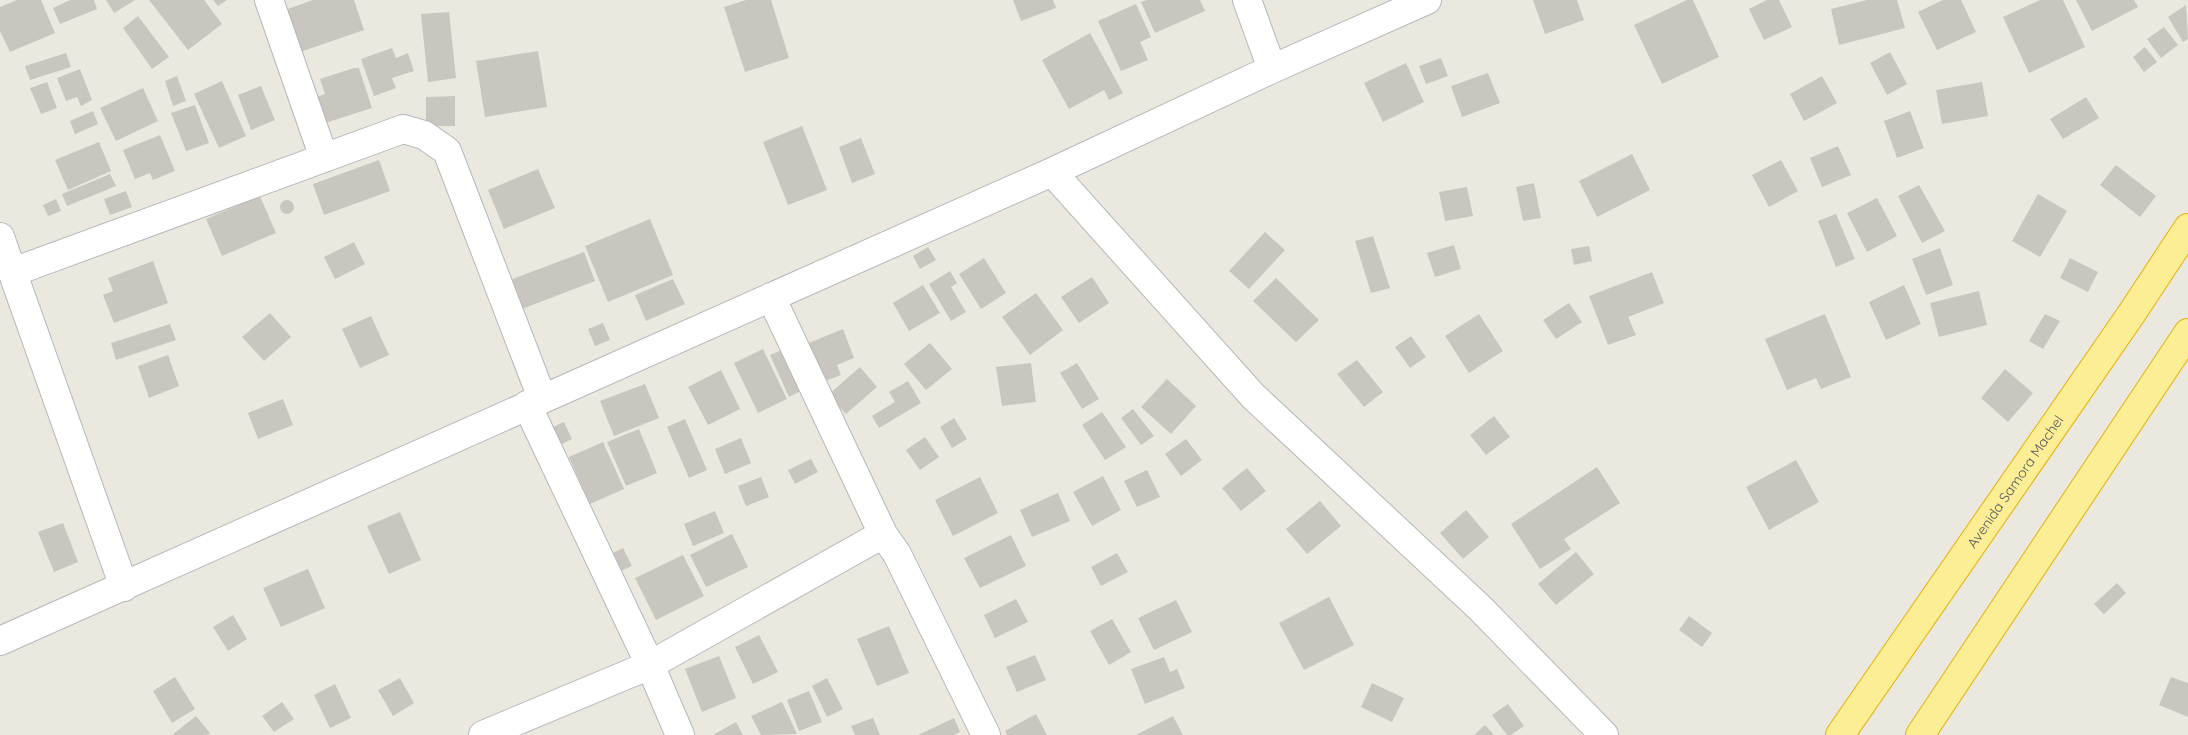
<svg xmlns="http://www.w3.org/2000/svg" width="2188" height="735" font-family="Quicksand,sans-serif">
<rect width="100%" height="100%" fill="#ebe9df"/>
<path fill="#c8c6be" d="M 17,0 L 41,0 L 55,33 L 10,52 L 0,31 L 0,7 Z
M 70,0 L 94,0 L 97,9 L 60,24 L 53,8 Z
M 106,0 L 135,0 L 114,13 Z
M 149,0 L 204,0 L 222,24 L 188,50 Z
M 213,0 L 227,0 L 218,6 Z
M 313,0 L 354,0 L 364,30 L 300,52 L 285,10 Z
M 746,0 L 771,0 L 789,58 L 745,72 L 724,7 Z
M 1013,0 L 1053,0 L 1056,8 L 1021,21 Z
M 1147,0 L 1200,0 L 1205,11 L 1155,33 L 1141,2 Z
M 1533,0 L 1577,0 L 1584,20 L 1545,34 Z
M 1687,0 L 1693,0 L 1719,57 L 1662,84 L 1634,25 Z
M 1767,0 L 1779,0 L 1792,27 L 1764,40 L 1749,9 Z
M 1867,0 L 1897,0 L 1905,28 L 1839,45 L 1831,9 Z
M 1943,0 L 1961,0 L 1976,32 L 1937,50 L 1918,12 Z
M 2040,0 L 2063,0 L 2085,47 L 2029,73 L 2003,17 Z
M 2076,0 L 2134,0 L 2138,7 L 2092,31 Z
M 1136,4 L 1151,37 L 1140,42 L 1148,60 L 1121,71 L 1098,21 Z
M 2186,5 L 2188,39 L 2183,42 L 2168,17 Z
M 449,12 L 456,78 L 428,82 L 421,14 Z
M 138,16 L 169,57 L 152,69 L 123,28 Z
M 2164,27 L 2178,45 L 2161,58 L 2147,39 Z
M 1090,33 L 1123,93 L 1109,100 L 1104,90 L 1069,109 L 1042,60 Z
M 2145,47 L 2157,62 L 2144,72 L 2133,57 Z
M 392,48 L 396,58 L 408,53 L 414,71 L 392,78 L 396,88 L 374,96 L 361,59 Z
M 538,51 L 547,107 L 485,117 L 476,61 Z
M 1890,52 L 1907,84 L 1887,95 L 1870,63 Z
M 66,53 L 71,67 L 30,80 L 25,66 Z
M 1441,58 L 1448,76 L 1426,84 L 1419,66 Z
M 1406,63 L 1424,102 L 1383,122 L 1364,83 Z
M 354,68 L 359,68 L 372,108 L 325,123 L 317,97 L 325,94 L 320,79 Z
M 80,69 L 92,100 L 81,106 L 77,97 L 66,101 L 57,78 Z
M 1488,73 L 1500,103 L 1462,117 L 1451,86 Z
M 177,76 L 186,101 L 173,106 L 165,81 Z
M 1822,76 L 1837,103 L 1804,121 L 1790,94 Z
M 222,81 L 246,136 L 219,148 L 194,94 Z
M 47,82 L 57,108 L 41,114 L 30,88 Z
M 1982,82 L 1988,116 L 1942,124 L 1936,90 Z
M 261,86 L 275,120 L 251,130 L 238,95 Z
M 143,88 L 158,121 L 116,141 L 100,108 Z
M 455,96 L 455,126 L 426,126 L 426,97 Z
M 2086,97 L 2099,118 L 2063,139 L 2050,119 Z
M 195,105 L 209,143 L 186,151 L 171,113 Z
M 93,111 L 98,124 L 75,134 L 70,121 Z
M 1910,111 L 1924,148 L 1897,158 L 1884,121 Z
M 802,126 L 827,190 L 788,205 L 763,142 Z
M 160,135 L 175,171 L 153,180 L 150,173 L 135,179 L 123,150 Z
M 861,138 L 875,174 L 852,183 L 839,147 Z
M 99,142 L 111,171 L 68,190 L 55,160 Z
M 1838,146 L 1851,175 L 1822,187 L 1810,158 Z
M 1632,154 L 1650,190 L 1597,217 L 1579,181 Z
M 379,160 L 390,191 L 324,215 L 313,184 Z
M 1781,160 L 1798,191 L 1769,207 L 1752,175 Z
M 2116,165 L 2156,196 L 2140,217 L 2100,185 Z
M 538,169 L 555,208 L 504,229 L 488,190 Z
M 110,174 L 116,186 L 67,206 L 62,194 Z
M 1534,183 L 1541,218 L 1523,221 L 1516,187 Z
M 1919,185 L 1945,231 L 1922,243 L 1898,196 Z
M 1467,187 L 1473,216 L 1445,221 L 1439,192 Z
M 126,191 L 132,207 L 110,215 L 104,199 Z
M 2038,194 L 2067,211 L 2040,257 L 2012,241 Z
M 260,196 L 276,233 L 222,256 L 206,219 Z
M 1877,198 L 1897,236 L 1867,252 L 1847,213 Z
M 56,199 L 61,211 L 48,216 L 43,205 Z
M280 207a7 7 0 1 1 14 0a7 7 0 1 1-14 0Z
M 1836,214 L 1855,259 L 1836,267 L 1818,221 Z
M 650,219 L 673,275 L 608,302 L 585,246 Z
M 1265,232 L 1285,250 L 1249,289 L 1229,271 Z
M 1373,236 L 1390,288 L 1371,293 L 1355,241 Z
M 354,242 L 365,264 L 335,279 L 324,257 Z
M 1454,245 L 1461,269 L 1435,277 L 1427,253 Z
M 1589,246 L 1592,261 L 1574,265 L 1571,249 Z
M 928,247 L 936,260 L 920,269 L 913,256 Z
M 1940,248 L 1953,285 L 1926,295 L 1912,259 Z
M 584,252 L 595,281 L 522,309 L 510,280 Z
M 984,258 L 1006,293 L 981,309 L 959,274 Z
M 2070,258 L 2098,272 L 2088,292 L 2060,278 Z
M 153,261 L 168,303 L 114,323 L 103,295 L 113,291 L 108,278 Z
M 950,271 L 957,283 L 951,287 L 966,312 L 951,321 L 929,284 Z
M 1652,272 L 1664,303 L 1628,317 L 1636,335 L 1608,345 L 1589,296 Z
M 1092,277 L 1109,303 L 1079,323 L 1061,297 Z
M 1276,278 L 1319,320 L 1296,342 L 1253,301 Z
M 673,279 L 685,304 L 646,321 L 635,295 Z
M 923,285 L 940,313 L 909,331 L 893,303 Z
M 1904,285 L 1921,324 L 1886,340 L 1869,302 Z
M 1979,291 L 1987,325 L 1939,337 L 1930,303 Z
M 1036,293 L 1063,330 L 1030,355 L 1002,317 Z
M 1569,303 L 1582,322 L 1556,339 L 1543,320 Z
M 270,313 L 291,337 L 264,361 L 242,337 Z
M 1479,314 L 1503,351 L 1469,373 L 1445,336 Z
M 1825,314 L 1851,377 L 1821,389 L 1816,378 L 1787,390 L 1765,339 Z
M 2045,314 L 2060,321 L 2043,349 L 2029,341 Z
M 371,316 L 389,355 L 360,368 L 342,329 Z
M 603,323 L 610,340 L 595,346 L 588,329 Z
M 170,324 L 176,340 L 116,360 L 111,343 Z
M 843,329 L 854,358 L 837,365 L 841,375 L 820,383 L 804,345 Z
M 1411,336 L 1426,357 L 1410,368 L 1395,347 Z
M 930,343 L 952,369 L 926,390 L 904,364 Z
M 763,349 L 787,399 L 758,413 L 734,363 Z
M 782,350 L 801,391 L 789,397 L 770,355 Z
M 168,355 L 179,386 L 149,398 L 138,366 Z
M 1357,360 L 1383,392 L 1364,407 L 1337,374 Z
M 1031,363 L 1036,402 L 1002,406 L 996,367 Z
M 1077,363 L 1099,399 L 1082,409 L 1060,373 Z
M 860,367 L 877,387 L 846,414 L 828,395 Z
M 2005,369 L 2033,393 L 2008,422 L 1981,398 Z
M 721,370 L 740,409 L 708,425 L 688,387 Z
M 1167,379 L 1196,406 L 1171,434 L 1141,407 Z
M 908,381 L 921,403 L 879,428 L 872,416 L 895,402 L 889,392 Z
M 645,384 L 659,418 L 614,436 L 600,401 Z
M 283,399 L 293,425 L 258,439 L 248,413 Z
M 1133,409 L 1154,436 L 1141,445 L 1121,418 Z
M 1102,412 L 1126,447 L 1105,460 L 1082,425 Z
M 1494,416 L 1510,437 L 1486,455 L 1470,435 Z
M 954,418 L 967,439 L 952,448 L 940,427 Z
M 685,419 L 707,470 L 689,478 L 667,427 Z
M 564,422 L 572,439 L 556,447 L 549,429 Z
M 639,429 L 657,473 L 626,486 L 607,442 Z
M 925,437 L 939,457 L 920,470 L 906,450 Z
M 741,438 L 751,463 L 725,474 L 715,449 Z
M 1186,439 L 1202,460 L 1181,476 L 1165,454 Z
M 603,442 L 624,489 L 590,504 L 569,457 Z
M 811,459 L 818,472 L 795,484 L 788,470 Z
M 1796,460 L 1819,502 L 1769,530 L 1746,487 Z
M 1597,467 L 1620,503 L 1564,539 L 1571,549 L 1540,569 L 1511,524 Z
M 1247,468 L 1266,491 L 1241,511 L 1222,488 Z
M 1147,470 L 1160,497 L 1137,507 L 1124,481 Z
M 1103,476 L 1121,510 L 1092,526 L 1073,492 Z
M 761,477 L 769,497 L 746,506 L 738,486 Z
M 980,477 L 998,513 L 953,536 L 935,500 Z
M 1058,493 L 1070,521 L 1032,537 L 1020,510 Z
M 1320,501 L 1341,526 L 1307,554 L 1286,529 Z
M 1466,510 L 1489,537 L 1463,559 L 1440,533 Z
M 715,511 L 724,533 L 693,546 L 684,524 Z
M 400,512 L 421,560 L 389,574 L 367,526 Z
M 63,523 L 78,562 L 54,572 L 38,532 Z
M 732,534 L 748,567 L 706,587 L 690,555 Z
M 1011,535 L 1026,566 L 980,588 L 964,558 Z
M 623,548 L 632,566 L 616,573 L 607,556 Z
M 1576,552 L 1594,574 L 1556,605 L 1538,584 Z
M 1117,553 L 1128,572 L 1101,586 L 1091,567 Z
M 683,555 L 704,596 L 656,620 L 635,578 Z
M 308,569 L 325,608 L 281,627 L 263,588 Z
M 2117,583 L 2126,593 L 2104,614 L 2094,604 Z
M 1329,597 L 1354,645 L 1304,670 L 1279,623 Z
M 1016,599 L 1028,622 L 995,638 L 984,615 Z
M 1176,600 L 1192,632 L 1154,650 L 1138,618 Z
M 233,615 L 247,639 L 228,651 L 213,627 Z
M 1689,616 L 1712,633 L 1702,647 L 1679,630 Z
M 1112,619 L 1131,652 L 1109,665 L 1090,631 Z
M 889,626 L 909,673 L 877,686 L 857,639 Z
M 759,635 L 778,672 L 753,684 L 735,647 Z
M 1035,655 L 1046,680 L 1017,692 L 1006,667 Z
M 719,656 L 736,698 L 702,712 L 685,669 Z
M 1164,657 L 1170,672 L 1177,669 L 1185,688 L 1145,704 L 1131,669 Z
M 175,677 L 195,709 L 172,723 L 153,691 Z
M 2171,677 L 2188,683 L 2188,717 L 2159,705 Z
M 400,678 L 414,703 L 393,716 L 378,690 Z
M 827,678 L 843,709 L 827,717 L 812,686 Z
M 1372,683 L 1404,698 L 1392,722 L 1361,707 Z
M 335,684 L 351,718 L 330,728 L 314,695 Z
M 809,691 L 822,722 L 799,731 L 787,700 Z
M 282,702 L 294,719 L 274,732 L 262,716 Z
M 782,702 L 797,734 L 761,735 L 751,716 Z
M 1508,704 L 1524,726 L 1511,735 L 1507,735 L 1492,715 Z
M 1036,714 L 1047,735 L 1007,735 L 1005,731 Z
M 196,716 L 210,733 L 207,735 L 172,735 Z
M 1173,716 L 1183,735 L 1136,735 Z
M 873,718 L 880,735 L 855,735 L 851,726 Z
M 954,718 L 960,732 L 953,735 L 918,735 Z
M 736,722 L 743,735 L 713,735 Z
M 1485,725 L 1494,735 L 1474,735 Z"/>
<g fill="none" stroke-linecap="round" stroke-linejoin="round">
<defs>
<path id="minor" d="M 269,0 L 324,158
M 1247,0 L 1272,69
M 1052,172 L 1253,396 L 1480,608 L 1604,735
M 0,237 L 124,587
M 13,272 L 403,129 L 424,135 L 447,151 L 542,398
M 527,405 L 650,665 L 680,735
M 883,534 L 897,554 L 986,735
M 0,641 L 1052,172 L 1272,69 L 1427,0
M 483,735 L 650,665 L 883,534 L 771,297"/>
<g id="trunk">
<path id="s1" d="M 1840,735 L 2132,313 L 2188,228"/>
<path d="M 1920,735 L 2188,333"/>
</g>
</defs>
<use href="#minor" stroke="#b5b7bc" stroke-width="30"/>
<use href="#trunk" stroke="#e7b003" stroke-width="30"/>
<use href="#minor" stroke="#fff" stroke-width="28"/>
<use href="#trunk" stroke="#fcee94" stroke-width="28"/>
</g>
<g text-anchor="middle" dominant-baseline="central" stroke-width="4" stroke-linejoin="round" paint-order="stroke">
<g font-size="14" fill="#585b60" stroke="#fff">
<text stroke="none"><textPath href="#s1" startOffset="308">Avenida Samora Machel</textPath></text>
</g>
</g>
</svg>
